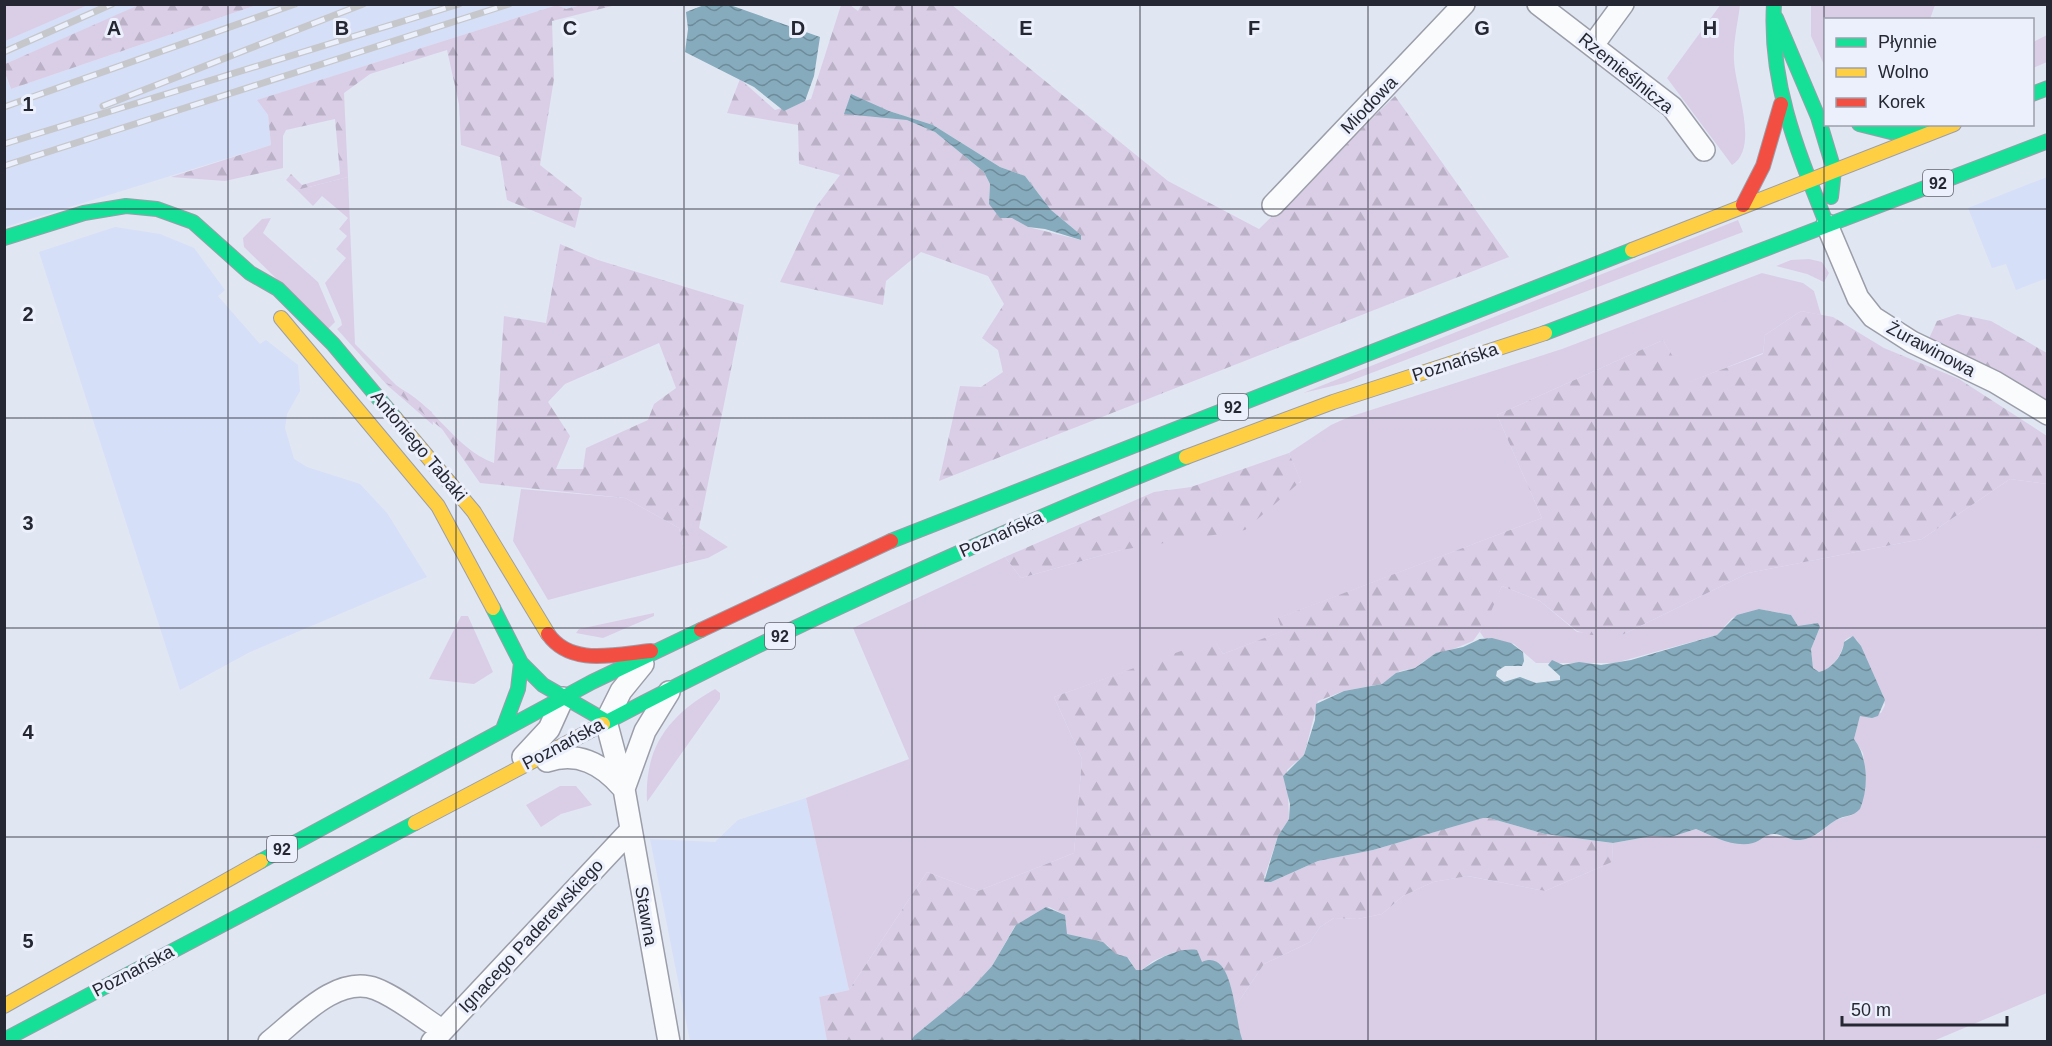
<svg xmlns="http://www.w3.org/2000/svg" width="2052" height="1046" font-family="Arial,sans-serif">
<defs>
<pattern id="forest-firs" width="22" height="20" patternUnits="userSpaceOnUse" patternTransform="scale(1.5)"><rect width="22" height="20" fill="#dacee7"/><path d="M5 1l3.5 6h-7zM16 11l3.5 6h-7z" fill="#bbb1c7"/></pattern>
<pattern id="water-waves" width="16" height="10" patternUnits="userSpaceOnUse" patternTransform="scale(1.5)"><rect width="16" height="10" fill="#85abbc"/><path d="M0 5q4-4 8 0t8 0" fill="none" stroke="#6d8b99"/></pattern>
</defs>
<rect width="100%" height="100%" fill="#e1e6f3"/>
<path fill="#d6dff8" d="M 88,5 L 141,5 L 5,64 L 4,41 Z
M 257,5 L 581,5 L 566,9 L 557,5 L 258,100 L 268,115 L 271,145 L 5,227 L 4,73 L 11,89 Z
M 2047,177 L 2047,278 L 2016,290 L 2006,264 L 1992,268 L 1968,208 Z
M 115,227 L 160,234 L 194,248 L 225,290 L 218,296 L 260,344 L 266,340 L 298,365 L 300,391 L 287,414 L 285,428 L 294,459 L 307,467 L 360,484 L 387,513 L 427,577 L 250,652 L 180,690 L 39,252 Z
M 806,798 L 849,990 L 819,997 L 827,1041 L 690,1041 L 650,839 L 715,842 L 738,820 Z"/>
<path fill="#dacee7" d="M 5,4 L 88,4 L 88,5 L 5,41 Z
M 1721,4 L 1740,5 C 1738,22 1733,42 1734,60 C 1735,88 1760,148 1732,165 L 1667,78 Z
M 1811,5 L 1811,4 L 1935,5 L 1930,19 L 1826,20 L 1825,67 L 1811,36 Z
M 2047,35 L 2047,62 L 2033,68 L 2033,42 Z
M 348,177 L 355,344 L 396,385 L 432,412 L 433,425 L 387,385 L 337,329 L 342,325 L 341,320 L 325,283 L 346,258 L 336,249 L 347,236 L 339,229 L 348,218 L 322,196 L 313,206 L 297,190 Z
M 271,218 L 263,233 L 318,282 L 335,322 L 328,329 L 244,247 L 243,238 L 262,219 Z
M 1738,220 L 1743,232 L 1345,383 L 1303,393 Z
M 1809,259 L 1822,262 L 1829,273 L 1824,282 L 1807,274 L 1776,266 L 1791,260 Z
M 1762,273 L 1803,283 L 1814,291 L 1821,315 L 1801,311 L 1765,335 L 1763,353 L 1687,383 L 1663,340 L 1497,415 L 1542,518 L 1279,618 L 1283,631 L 1223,654 L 1214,640 L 1054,697 L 1082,759 L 1074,853 L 978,891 L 927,872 L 849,990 L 806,798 L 909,759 L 853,628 L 1005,557 L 1021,578 L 1121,550 L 1301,482 L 1289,453 L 1331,425 L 1349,417 L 1562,349 Z
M 2010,479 L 2047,484 L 2047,993 L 1931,1042 L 1243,1042 L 1237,1027 L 1235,1007 L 1264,964 L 1310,942 L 1320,927 L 1334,918 L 1358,919 L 1382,914 L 1403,896 L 1433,882 L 1467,876 L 1545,891 L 1612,862 L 1613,843 L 1652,836 L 1671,837 L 1696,829 C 1719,840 1745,850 1768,835 L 1786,838 L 1818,834 L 1835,820 L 1852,815 L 1862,804 L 1865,772 L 1863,753 L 1854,739 L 1860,716 L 1881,713 L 1885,705 L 1883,695 L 1857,640 L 1850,637 L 1845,640 C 1841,654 1835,669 1819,672 L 1813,668 L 1811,649 L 1820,627 L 1798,626 L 1791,615 L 1759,609 L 1732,618 L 1717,635 L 1615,663 L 1536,663 L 1514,644 L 1484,638 L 1480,632 L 1502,586 L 1540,601 L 1577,632 L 1622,635 L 1748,573 L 1922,539 Z
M 521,489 L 625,498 L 679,528 L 687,563 L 548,600 L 513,541 Z
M 654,613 L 654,616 L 603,638 L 576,633 L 579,629 Z
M 461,616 L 468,616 L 493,672 L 474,684 L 429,679 Z
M 715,689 L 720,693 L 720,699 L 647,802 C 644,747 669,715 715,689 Z
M 560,786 L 576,786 L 592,805 L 561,814 L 541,827 L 526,805 Z"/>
<path fill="url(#forest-firs)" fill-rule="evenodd" d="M 141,4 L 257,5 L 11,89 L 5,73 L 5,64 Z
M 557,5 L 566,9 L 581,5 L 616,5 L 552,21 L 554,79 L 540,165 L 582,198 L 575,228 L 507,200 L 500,157 L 461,145 L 459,104 L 447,50 L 370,74 L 344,93 L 348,177 L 297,190 L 286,180 L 291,174 L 302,185 L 340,174 L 335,119 L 286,130 L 283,136 L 283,168 L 225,181 L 171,177 L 271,145 L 268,115 L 257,100 Z
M 841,5 L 850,5 L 858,11 L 861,5 L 952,5 L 1168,181 L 1259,229 L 1395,96 L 1509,257 L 939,481 L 960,386 L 981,387 L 1003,372 L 998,350 L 982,338 L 1004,304 L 988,276 L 921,252 L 886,281 L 883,305 L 780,282 L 816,207 L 840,175 L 799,164 L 798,125 L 727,113 L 740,79 L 775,110 L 811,99 ZM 852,94 L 889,111 L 933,125 L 1000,167 L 1025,176 L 1051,210 L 1081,235 L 1081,240 L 1028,227 L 989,204 L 990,184 L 984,172 L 935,132 Z
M 560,244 L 598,260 L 744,305 L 699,528 L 728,547 L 708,558 L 687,563 L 679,528 L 625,498 L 480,483 L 442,429 L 386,383 C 431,395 451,448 494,463 L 504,316 L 546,323 ZM 659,343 L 676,388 L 654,404 L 648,420 L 586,448 L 583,469 L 556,469 L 570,436 L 548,402 L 565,384 Z
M 1801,311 L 1833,317 L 1884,348 L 1959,379 L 2047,436 L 2047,484 L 2010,479 L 1922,539 L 1748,573 L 1622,635 L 1591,635 L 1577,631 L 1540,601 L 1502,586 L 1486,623 L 1473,641 L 1424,661 L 1415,668 L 1400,671 L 1382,684 L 1344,691 L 1318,701 L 1304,755 L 1287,770 L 1289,819 L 1278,836 L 1264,878 L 1271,882 L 1318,861 L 1373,850 L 1482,818 L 1489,818 L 1545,834 L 1613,843 L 1612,862 L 1545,891 L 1468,876 L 1433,882 L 1403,896 L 1382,914 L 1358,919 L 1334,918 L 1320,927 L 1310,942 L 1264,964 L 1235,1007 L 1230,984 L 1215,961 L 1202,963 L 1184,952 L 1174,952 L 1153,961 L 1142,970 L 1136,970 L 1129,959 L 1116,955 L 1107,945 L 1066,934 L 1065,915 L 1049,907 L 1015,926 L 992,966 L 970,990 L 914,1036 L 911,1041 L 827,1041 L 819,997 L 849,990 L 927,872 L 978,891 L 1074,853 L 1082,759 L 1054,697 L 1214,639 L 1223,654 L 1282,631 L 1278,618 L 1542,518 L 1497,415 L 1663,340 L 1688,382 L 1763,354 L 1765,335 Z
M 1958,314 L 1991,321 L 2047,353 L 2046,399 L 1927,343 L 1937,321 Z
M 1289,453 L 1301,481 L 1245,530 L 1121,550 L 1021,578 L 1005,557 L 1154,492 L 1191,487 Z"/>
<path fill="url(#water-waves)" d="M 704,5 L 730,5 L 820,37 L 814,76 L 805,101 L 784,111 L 754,87 L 685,52 L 688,29 L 686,12 Z
M 851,94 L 889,111 L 933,125 L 1000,167 L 1025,176 L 1051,210 L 1081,235 L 1081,240 L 1045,229 L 1028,227 L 1012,218 L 1000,218 L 989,204 L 990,184 L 984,172 L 935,132 L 907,120 L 844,114 Z
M 1759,609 L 1791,615 L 1798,626 L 1818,623 L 1820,627 L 1811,649 L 1813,668 L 1819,672 C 1832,669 1843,655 1844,642 L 1853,636 L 1861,646 L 1885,700 L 1878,716 L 1872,718 L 1860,716 L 1854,739 C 1868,757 1869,788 1860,809 C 1853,817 1844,815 1836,820 C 1823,828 1816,838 1800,840 C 1790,841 1783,834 1774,834 C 1765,834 1761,841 1753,843 C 1734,848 1712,836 1696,829 L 1671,837 L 1652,836 L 1613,843 L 1545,834 L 1489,818 L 1483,818 L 1373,850 L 1318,861 L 1271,882 L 1264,882 L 1278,836 L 1289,819 L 1290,804 L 1283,776 L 1304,755 L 1315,720 L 1316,704 L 1344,691 L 1382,684 L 1396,673 L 1415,668 L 1436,653 L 1463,647 L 1480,639 L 1492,638 L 1511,643 L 1523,652 L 1524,661 L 1522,666 L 1505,666 L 1497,671 L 1496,676 L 1504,682 L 1520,677 L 1536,683 L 1560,680 L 1560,676 L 1548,665 L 1552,660 L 1563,665 L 1579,662 L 1601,665 L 1631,660 L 1717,635 L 1737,615 Z
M 1046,907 L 1065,915 L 1067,934 L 1103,942 L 1116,954 L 1127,957 L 1136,970 L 1142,970 C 1156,960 1178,947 1197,950 L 1202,962 C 1235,947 1234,1023 1243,1041 L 911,1041 L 914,1036 L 970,990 L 992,966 L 1016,925 Z"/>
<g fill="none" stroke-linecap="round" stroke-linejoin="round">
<defs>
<path id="street" d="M 1538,4 L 1672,107 L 1704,150
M 1593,45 L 1623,4
M 1273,205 L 1464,4
M 1827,225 L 1858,298 L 1873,317 L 1912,342 L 1995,382 L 2048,414
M 643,664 L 621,691 L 606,721 L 624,789 L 669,1042
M 523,757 L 549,729 L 563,698
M 547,761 C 578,751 602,764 622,787
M 624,789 L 645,731 L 669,692
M 269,1042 C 297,1020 337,974 376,989 C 399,998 421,1017 442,1030
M 432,1042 L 630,831"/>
<path id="fast" d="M 1774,4 C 1769,84 1798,152 1827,225
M 1776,18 L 1818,117 L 1834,170 L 1831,197
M 2032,94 L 2048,88
M 1859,124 L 1891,132 L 1933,130
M 4,238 L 84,213 L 126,206 L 157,209 L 193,222 L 250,273 L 278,289 L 333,344 L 395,418
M 1545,333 L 2048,141
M 891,541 L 1632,250
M 493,608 L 521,663 L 543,685 L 606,721
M 603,724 C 792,624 988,537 1186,457
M 503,729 L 518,689 L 521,663
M 261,861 L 592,682 L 701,630
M 4,1040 L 415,823"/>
<path id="slow" d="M 1632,250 L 1954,124
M 281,318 L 438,506 L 493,608
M 395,418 L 474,512 L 548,634
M 1186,457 L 1333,402 L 1545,333
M 415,823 L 603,724
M 4,1006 L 261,861"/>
<path id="jam" d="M 1743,205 L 1763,166 L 1781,104
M 701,630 L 891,541
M 548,634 C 571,667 616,654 651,651"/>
</defs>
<use href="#street" stroke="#9b9ea9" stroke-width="24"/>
<use href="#fast" stroke="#9b9ea9" stroke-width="16"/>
<use href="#slow" stroke="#9b9ea9" stroke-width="16"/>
<use href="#jam" stroke="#9b9ea9" stroke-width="16"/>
<use href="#street" stroke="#fafbfd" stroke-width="21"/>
<use href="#fast" stroke="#16e098" stroke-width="14"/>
<use href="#slow" stroke="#ffcf43" stroke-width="14"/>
<use href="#jam" stroke="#f24e42" stroke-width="14"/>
<defs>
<path id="rail" d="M 4,52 L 112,4
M 103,106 L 363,4
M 4,107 L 295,4
M 4,144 L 459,4
M 4,166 L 509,4"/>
</defs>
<use href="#rail" stroke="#c6c7ca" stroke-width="7"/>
<use href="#rail" stroke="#ecf0fc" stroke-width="4.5" stroke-dasharray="14" stroke-linecap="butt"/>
</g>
<path fill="none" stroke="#252833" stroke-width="1.5" stroke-opacity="0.55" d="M 228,4 L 228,1042M 456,4 L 456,1042M 684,4 L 684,1042M 912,4 L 912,1042M 1140,4 L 1140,1042M 1368,4 L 1368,1042M 1596,4 L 1596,1042M 1824,4 L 1824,1042M 4,209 L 2048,209M 4,418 L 2048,418M 4,628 L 2048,628M 4,837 L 2048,837"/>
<g text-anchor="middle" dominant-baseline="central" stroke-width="6" stroke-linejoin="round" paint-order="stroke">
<g fill="#ecf0fc" stroke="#61646f" stroke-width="1.5">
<rect x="1923" y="170" width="30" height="26" rx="4.5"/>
<rect x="1218" y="394" width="30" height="26" rx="4.5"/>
<rect x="765" y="623" width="30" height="26" rx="4.5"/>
<rect x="267" y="836" width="30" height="26" rx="4.5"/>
</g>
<g font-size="16" font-weight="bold" fill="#252833">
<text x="1938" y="183">92</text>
<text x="1233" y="407">92</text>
<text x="780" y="636">92</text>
<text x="282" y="849">92</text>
</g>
<g font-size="18" fill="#252833" stroke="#ecf0fc">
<text transform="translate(1626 73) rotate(39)">Rzemieślnicza</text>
<text transform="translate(1369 105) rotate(-46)">Miodowa</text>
<text transform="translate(1931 349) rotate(28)">Żurawinowa</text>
<text transform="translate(1455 362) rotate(-18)">Poznańska</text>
<text transform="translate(419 446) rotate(50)">Antoniego Tabaki</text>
<text transform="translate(1001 534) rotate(-24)">Poznańska</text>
<text transform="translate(563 744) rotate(-28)">Poznańska</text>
<text transform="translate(646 916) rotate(80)">Stawna</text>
<text transform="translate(531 936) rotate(-47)">Ignacego Paderewskiego</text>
<text transform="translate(133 971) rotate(-28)">Poznańska</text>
</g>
</g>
<g font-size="20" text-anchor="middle" font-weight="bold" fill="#252833" stroke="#ecf0fc" stroke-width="6" stroke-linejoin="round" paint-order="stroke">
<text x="114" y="35">A</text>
<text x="342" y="35">B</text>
<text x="570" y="35">C</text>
<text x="798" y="35">D</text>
<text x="1026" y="35">E</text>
<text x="1254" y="35">F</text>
<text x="1482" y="35">G</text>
<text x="1710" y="35">H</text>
<text x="28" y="111">1</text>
<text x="28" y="321">2</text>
<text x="28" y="530">3</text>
<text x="28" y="739">4</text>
<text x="28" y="948">5</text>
</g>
<rect width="2052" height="1046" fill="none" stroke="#252833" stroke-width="12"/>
<rect x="1824" y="18" width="210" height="108" fill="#ecf0fc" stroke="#9ca0ac" stroke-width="1.5"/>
<rect x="1836" y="38" width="30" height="9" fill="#16e098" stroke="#9ca0ac" stroke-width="1.5"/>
<text x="1878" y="48" font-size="18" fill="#252833">Płynnie</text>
<rect x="1836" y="68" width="30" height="9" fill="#ffcf43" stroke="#9ca0ac" stroke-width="1.5"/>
<text x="1878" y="78" font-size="18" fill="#252833">Wolno</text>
<rect x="1836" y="98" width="30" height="9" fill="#f24e42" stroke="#9ca0ac" stroke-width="1.5"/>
<text x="1878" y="108" font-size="18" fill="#252833">Korek</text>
<path d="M1842 1016v9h165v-9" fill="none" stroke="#252833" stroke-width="3"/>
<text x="1851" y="1016" font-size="18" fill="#252833" stroke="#ecf0fc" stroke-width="4.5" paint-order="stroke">50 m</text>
</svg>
